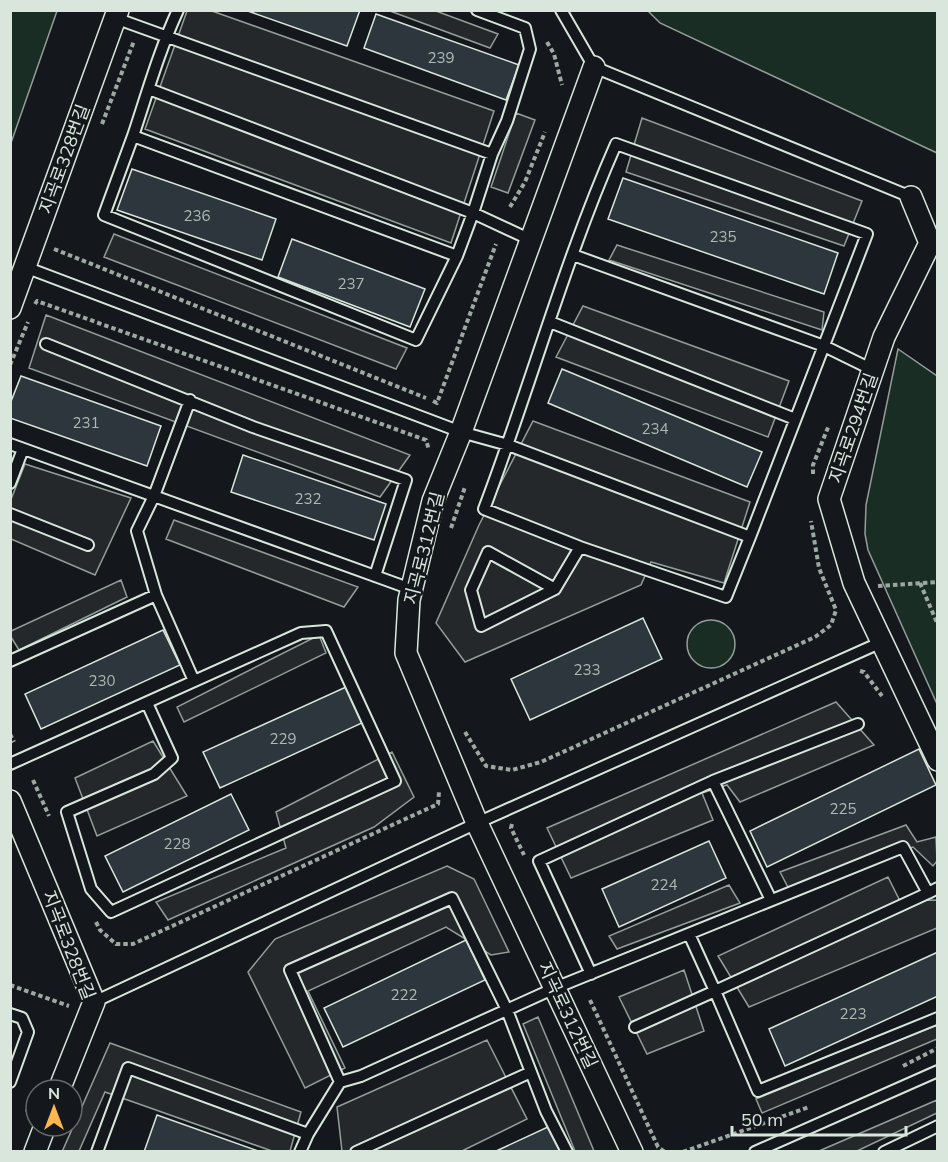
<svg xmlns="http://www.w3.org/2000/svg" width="948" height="1162" font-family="Mulish,'Noto Sans KR',sans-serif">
<rect width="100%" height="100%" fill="#14181c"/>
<path fill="#1a2d24" stroke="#939e99" stroke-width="1.5" d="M 11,10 L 57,11 L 11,143 L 10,11 Z
M 648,11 L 937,11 L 937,153 L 660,23 Z
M 898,349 L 937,376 L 937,704 L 868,550 L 865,534 L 866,505 Z
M687 644a24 24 0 1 1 48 0a24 24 0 1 1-48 0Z"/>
<path fill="#24282b" stroke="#939e99" stroke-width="1.5" d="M 187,11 L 212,11 L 494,111 L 451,243 L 145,129 Z
M 390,11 L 436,11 L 498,34 L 490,48 Z
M 516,113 L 535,120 L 508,193 L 491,187 Z
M 642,118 L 862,201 L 844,246 L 626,172 Z
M 114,234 L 407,348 L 396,369 L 104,257 Z
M 617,245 L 824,312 L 822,330 L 609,260 Z
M 583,306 L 789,381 L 768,437 L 556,357 Z
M 46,315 L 410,455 L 380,497 L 29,368 Z
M 533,421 L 750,502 L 724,583 L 651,562 L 641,585 L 465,662 L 436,623 L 479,525 Z
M 25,464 L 131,498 L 95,575 L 11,539 L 10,502 Z
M 174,520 L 358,587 L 344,607 L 166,539 Z
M 121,580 L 127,597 L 19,650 L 11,637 L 11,631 Z
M 319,635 L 326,653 L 184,722 L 177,707 Z
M 836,702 L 874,745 L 740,802 L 727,785 L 702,793 L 713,820 L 571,878 L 547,828 Z
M 153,741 L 187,796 L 97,836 L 75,778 Z
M 392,752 L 414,797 L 374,827 L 168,920 L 156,902 L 286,848 L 276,812 Z
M 906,825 L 917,842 L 936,837 L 937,861 L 933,866 L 913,847 L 789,889 L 780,872 Z
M 447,866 L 474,879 L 509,952 L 491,955 L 446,927 L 308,991 L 345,1068 L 305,1088 L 248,972 L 275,939 Z
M 888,877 L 900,901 L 937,900 L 937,928 L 749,1007 L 718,956 Z
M 729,885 L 740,903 L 617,949 L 609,936 Z
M 684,970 L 704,1031 L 647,1054 L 619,997 Z
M 538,1017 L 594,1151 L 575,1151 L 523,1024 Z
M 937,1025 L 937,1039 L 762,1113 L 756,1099 Z
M 487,1040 L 527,1119 L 462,1151 L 342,1151 L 337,1107 Z
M 110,1043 L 301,1112 L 290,1151 L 272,1151 L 105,1092 L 79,1151 L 62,1152 Z
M 937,1100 L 937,1113 L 857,1151 L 819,1151 Z"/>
<path fill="#2c363c" stroke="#d8e6dc" stroke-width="1.5" d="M 245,10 L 360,10 L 347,46 Z
M 376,14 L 519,65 L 506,100 L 364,48 Z
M 132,169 L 276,219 L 262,260 L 117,210 Z
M 623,178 L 838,253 L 824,294 L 608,219 Z
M 292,239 L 425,289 L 410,327 L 278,277 Z
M 562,369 L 762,452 L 747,487 L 548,403 Z
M 21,376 L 161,426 L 147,466 L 10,418 L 10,404 Z
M 243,455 L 386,504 L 374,540 L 231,492 Z
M 643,618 L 662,659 L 530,720 L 511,679 Z
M 163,630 L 180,665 L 41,729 L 25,694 Z
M 346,687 L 362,723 L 220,788 L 203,752 Z
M 919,749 L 936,785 L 767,867 L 750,831 Z
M 231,794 L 249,830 L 123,892 L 105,856 Z
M 709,841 L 726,878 L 619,927 L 602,889 Z
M 466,940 L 485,980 L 343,1047 L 324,1008 Z
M 938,952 L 938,996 L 785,1066 L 769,1029 Z
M 157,1115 L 261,1152 L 144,1152 Z
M 550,1126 L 562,1152 L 494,1152 Z"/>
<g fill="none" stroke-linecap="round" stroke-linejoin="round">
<defs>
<path id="service" d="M 561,10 L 594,67 L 911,197
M 115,18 L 492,154 L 507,121 L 530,49 L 525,28 L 477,10
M 149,89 L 473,213 L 457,256 L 133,136 C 147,94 159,51 178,10
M 133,136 L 104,215 L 416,340 L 457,256
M 492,154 L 473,213 L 531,240
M 573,255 L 824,346 L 873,370
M 25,267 L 461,432 L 508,445 L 750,537 L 726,597 L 580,547 L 484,509 C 530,388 564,262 616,144 L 867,234 L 750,537
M 550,322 L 795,419
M 46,344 L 253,427 L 406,480 L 375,576
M 10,444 L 411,589
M 10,483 L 23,449
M 10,514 L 88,545
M 555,589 L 488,552 L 471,590 L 481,626 L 555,589 L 580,547
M 156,595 L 194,681
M 10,661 L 156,595 L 137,531 L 154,496 L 190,400
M 10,764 L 301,633 L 326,631 L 395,781 L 111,912 L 91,889 L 67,812 L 154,774 L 172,758 L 147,703
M 713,781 L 771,900
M 928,893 L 715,991 L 758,1091 L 938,1018
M 591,974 L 539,861 L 713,781 L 858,724
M 94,1002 L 477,823 L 884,641
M 10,1014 L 22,1018 L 28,1032 L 10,1082
M 635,1027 L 715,991 L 689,934
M 340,1082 L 290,970 L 452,898 L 507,1010 L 546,1111 L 567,1152
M 308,1134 L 340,1082 L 361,1076 L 555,988 L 903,847 L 928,893 L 938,888
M 97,1152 L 128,1068 L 308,1134 L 300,1152
M 356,1152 L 531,1072
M 755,1152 L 938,1071
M 884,1152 L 938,1126"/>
<path id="minor" d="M 594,67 L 461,432 L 433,501 L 409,600 L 406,653 L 477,823 L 632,1152
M 911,197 L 930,243 L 884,337 L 829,499 L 854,583 L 938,760
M 10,308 L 118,10
M 10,801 L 94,1002 L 59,1090
M 35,1152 L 45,1126"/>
</defs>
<use href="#service" stroke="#d8e6dc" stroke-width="14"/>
<use href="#minor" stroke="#d8e6dc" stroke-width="24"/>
<path stroke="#9da8a2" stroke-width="4" stroke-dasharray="4.5 3" stroke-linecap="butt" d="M 547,42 L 554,54 L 562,85
M 102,124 L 134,41
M 510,207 L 525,182 L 545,132
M 54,249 L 426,398
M 35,304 L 37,301 L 426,440 L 429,450
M 10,365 L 28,322
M 433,401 L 437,403 L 496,244
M 813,474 L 813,465 L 829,425
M 451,528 L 465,487
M 920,583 L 938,625
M 878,586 L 938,582
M 860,671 L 864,672 L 882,696
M 465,732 L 486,766 L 512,770 L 541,762 L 815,637 L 831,625 L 836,610 L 819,568 L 811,521
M 10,734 L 14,742
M 33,780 L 49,816
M 512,824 L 511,828 L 524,855
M 96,922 L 100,930 L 116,944 L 133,944 L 438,804 L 439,792
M 10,985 L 69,1006
M 590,1000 L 658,1147 L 665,1152
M 903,1066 L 938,1048
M 27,1112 L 36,1088
M 683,1152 L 809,1107"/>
<use href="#service" stroke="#14181c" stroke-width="10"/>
<use href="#minor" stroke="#14181c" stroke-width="21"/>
</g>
<g text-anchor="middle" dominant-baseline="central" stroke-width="4.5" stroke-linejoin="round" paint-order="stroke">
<g font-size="15" fill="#adbab4">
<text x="441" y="57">239</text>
<text x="197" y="215">236</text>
<text x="723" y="236">235</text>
<text x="351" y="283">237</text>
<text x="86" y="422">231</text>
<text x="655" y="428">234</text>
<text x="308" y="498">232</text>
<text x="587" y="669">233</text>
<text x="102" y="680">230</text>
<text x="283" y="738">229</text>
<text x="843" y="808">225</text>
<text x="177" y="843">228</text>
<text x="664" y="884">224</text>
<text x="404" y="994">222</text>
<text x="853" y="1013">223</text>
</g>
<g font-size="18" fill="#d8e6dc" stroke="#14181c">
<text transform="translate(64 159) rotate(-70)">지곡로328번길</text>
<text transform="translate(853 428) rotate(-71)">지곡로294번길</text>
<text transform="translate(424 548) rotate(-76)">지곡로312번길</text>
<text transform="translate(69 945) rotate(69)">지곡로328번길</text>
<text transform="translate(568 1015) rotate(65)">지곡로312번길</text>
</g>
</g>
<rect width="948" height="1162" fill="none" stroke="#d8e6dc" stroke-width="24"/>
<g transform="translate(54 1108)"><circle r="28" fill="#14181c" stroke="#626a69" stroke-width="1.5"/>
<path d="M0-4.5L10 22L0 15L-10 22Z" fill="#ffb74d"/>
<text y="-9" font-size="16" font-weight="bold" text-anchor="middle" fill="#d8e6dc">N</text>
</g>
<path d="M732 1126v9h174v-9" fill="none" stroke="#d8e6dc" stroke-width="3"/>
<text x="741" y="1126" font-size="18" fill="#d8e6dc" stroke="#14181c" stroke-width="4.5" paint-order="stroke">50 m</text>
</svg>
